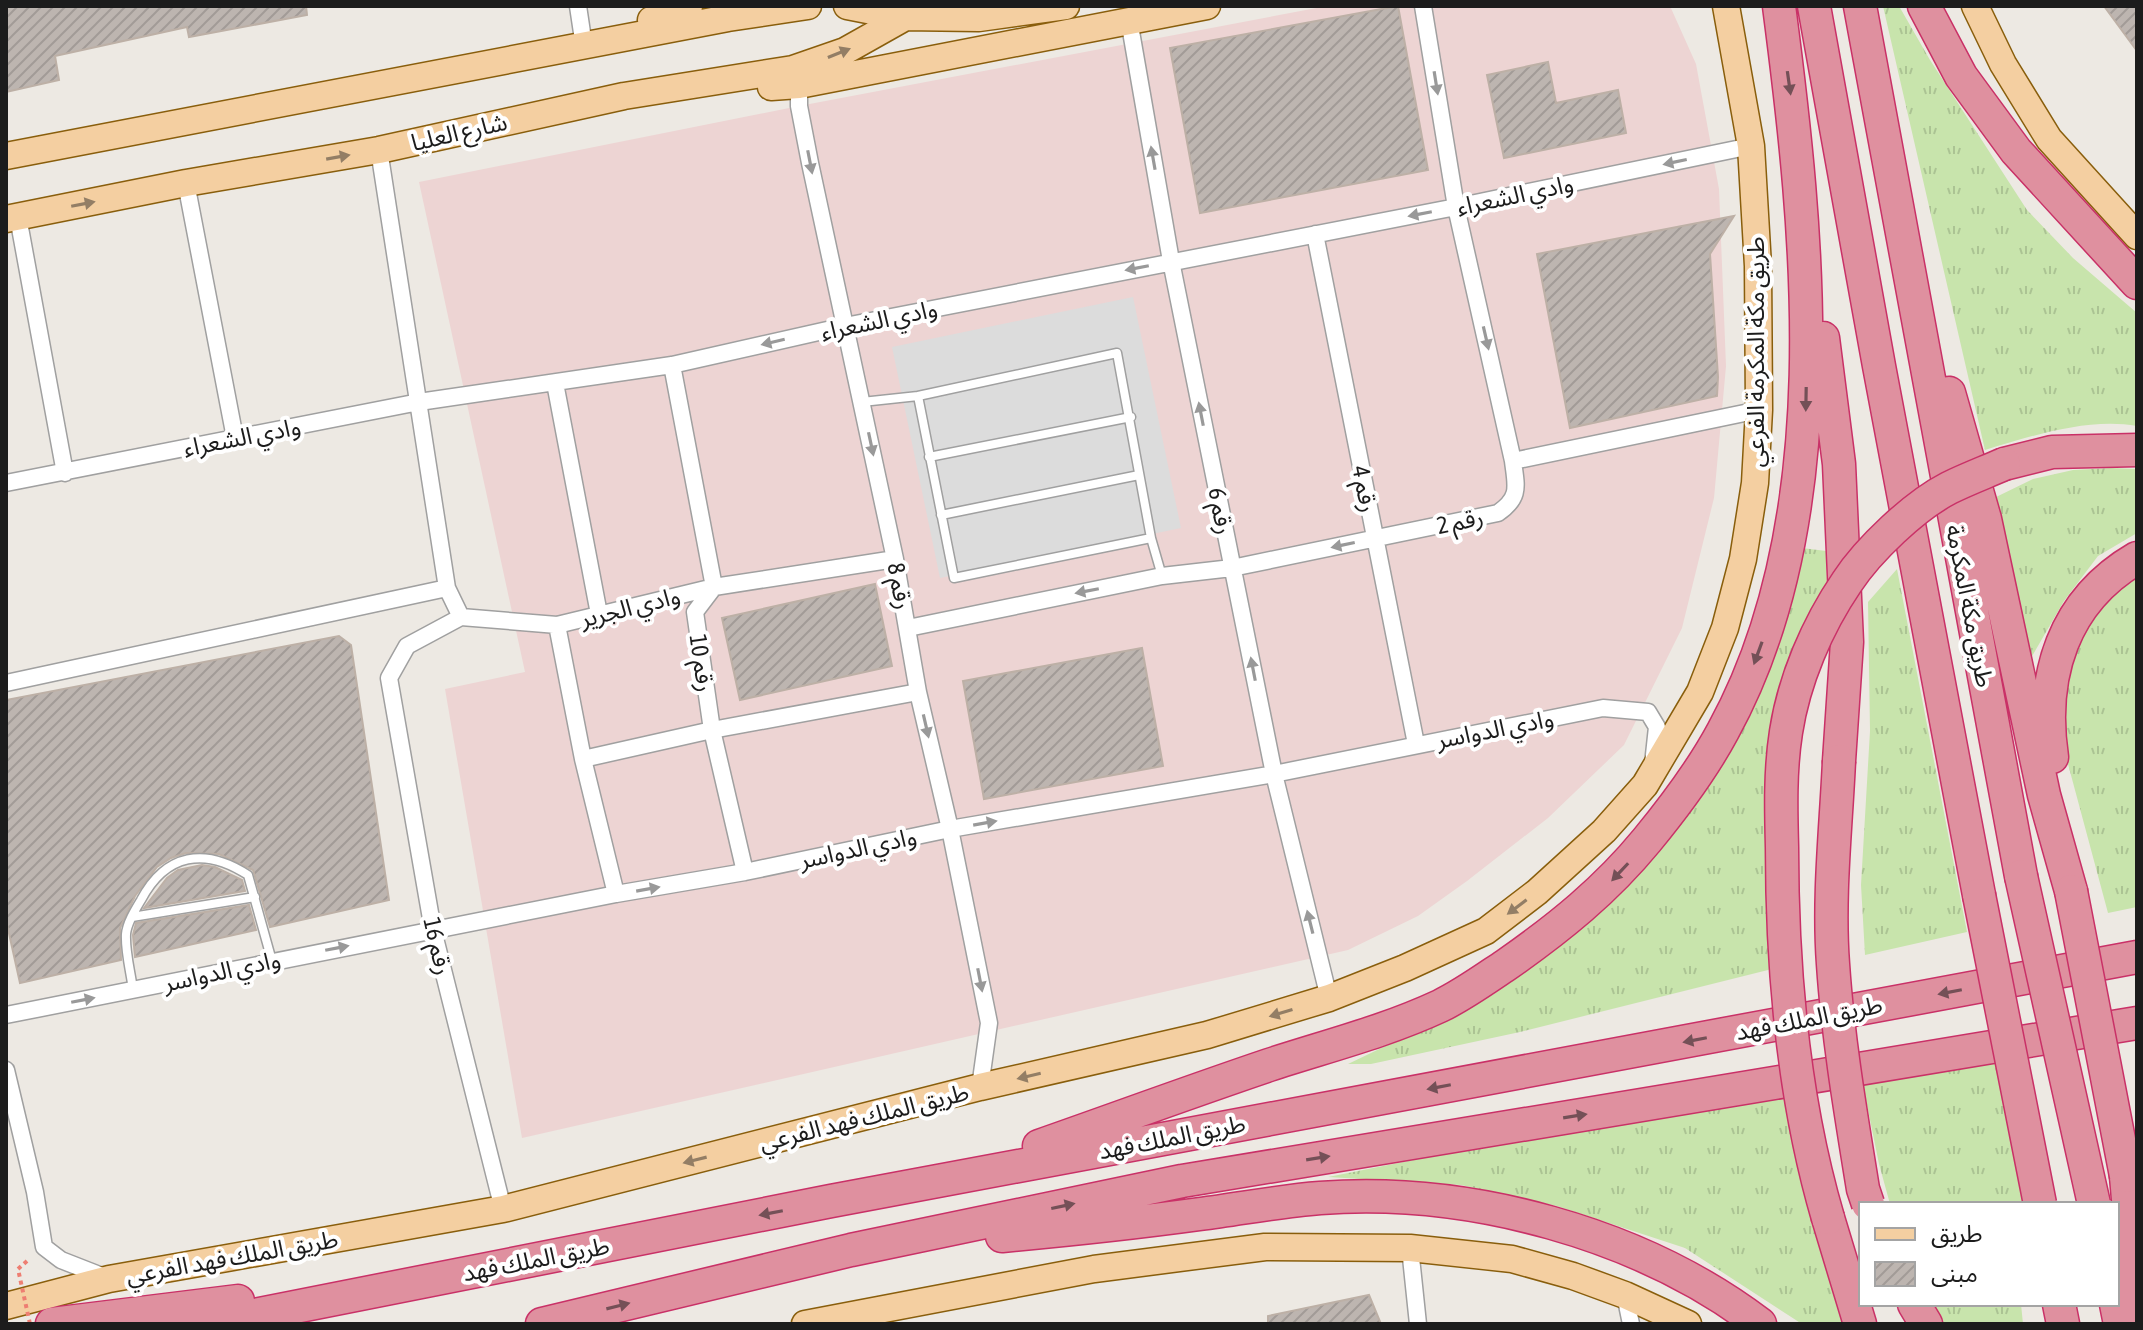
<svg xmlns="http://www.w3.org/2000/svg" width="2143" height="1330" font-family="'Asap Condensed','Noto Sans Arabic',sans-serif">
<defs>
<pattern id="grass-tufts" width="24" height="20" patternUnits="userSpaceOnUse" patternTransform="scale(2)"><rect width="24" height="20" fill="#c8e4ac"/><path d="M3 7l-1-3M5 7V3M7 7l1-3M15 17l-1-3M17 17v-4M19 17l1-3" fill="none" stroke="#abc393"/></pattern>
<pattern id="building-hatch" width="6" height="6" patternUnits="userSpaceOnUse" patternTransform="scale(2)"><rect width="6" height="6" fill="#bdb5b0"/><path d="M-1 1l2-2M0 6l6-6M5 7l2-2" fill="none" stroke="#a29b97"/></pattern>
</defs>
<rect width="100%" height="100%" fill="#ede9e3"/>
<path fill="#edd4d3" d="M 1327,6 L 1670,6 L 1696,64 L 1719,189 L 1726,366 L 1714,498 L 1682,628 L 1624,745 L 1548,818 L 1467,881 L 1418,916 L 1348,950 L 522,1138 L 445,689 L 525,672 L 419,182 L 799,106 Z"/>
<path fill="url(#grass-tufts)" d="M 1883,6 L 1899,6 L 1930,60 L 2027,210 L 2073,258 L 2137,313 L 2137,426 C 2089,417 2031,436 1985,450 Z
M 2111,468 L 2137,469 L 2137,533 L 2098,556 L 2064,601 L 2031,658 L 1994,498 L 2033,479 L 2073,470 Z
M 1802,548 L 1826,551 L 1827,590 L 1795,652 L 1772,969 L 1520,1032 L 1371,1064 L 1348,1064 L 1494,994 L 1549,951 L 1702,790 L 1753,706 L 1791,596 Z
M 2137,566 L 2137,907 L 2108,913 L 2068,764 C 2062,718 2062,670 2083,628 C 2092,610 2123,582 2137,566 Z
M 1897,569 L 1967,932 L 1865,955 L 1861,885 L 1870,731 L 1868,602 Z
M 2000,1060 L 2026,1204 L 1890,1204 L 1879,1164 L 1861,1075 Z
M 1784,1086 L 1850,1324 L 1802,1324 L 1685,1248 L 1557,1206 L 1461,1185 L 1328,1177 Z
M 1931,1304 L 2021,1304 L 2023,1324 L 1942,1324 Z"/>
<path fill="#dcdcdc" d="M 1133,297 L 1181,528 L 940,578 L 892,347 Z"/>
<path fill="url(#building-hatch)" stroke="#bdb0a6" stroke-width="2" d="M 6,6 L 306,6 L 307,15 L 189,37 L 187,27 L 55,56 L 59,80 L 6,92 Z
M 1398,6 L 1428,170 L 1200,213 L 1170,48 Z
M 2104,6 L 2137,6 L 2137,51 Z
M 1548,62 L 1556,103 L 1618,90 L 1626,133 L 1504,158 L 1487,75 Z
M 1734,216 L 1710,254 L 1718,377 L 1717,396 L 1570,428 L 1537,254 Z
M 875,584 L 892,666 L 740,700 L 722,618 Z
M 339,636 L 351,645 L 389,900 L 270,927 L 253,870 L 219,854 L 186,853 L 171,858 L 157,867 L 135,896 L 120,928 L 121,960 L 20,983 L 6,920 L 6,700 Z
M 1142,648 L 1163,766 L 984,799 L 963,681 Z
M 202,865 L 215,867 L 242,880 L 245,891 L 144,908 L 167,878 L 178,870 Z
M 249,905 L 256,930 L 135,957 L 133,935 L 136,923 Z
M 1369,1295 L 1381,1324 L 1268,1324 L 1268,1316 Z"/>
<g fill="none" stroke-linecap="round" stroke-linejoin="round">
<defs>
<path id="service" d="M 918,396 L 1117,353 L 1151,538
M 862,402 L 918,396 L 954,578 L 1151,538 L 1162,576
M 929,457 L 1131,417
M 941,515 L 1139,475
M 132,917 L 255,897
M 133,990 C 131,973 125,952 126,934 C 127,923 135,910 141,900 C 166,853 205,847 248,875 L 272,961"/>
<path id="minor" d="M 578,6 L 584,46
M 1129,20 L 1171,261 L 1274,774 L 1329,998
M 799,85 L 799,106 L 810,163 L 895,559 L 918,692 L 950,829 L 989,1023 L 980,1087
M 379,150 L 447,588 L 461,617
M 186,183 L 235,438
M 18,217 L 65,473
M 1315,234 L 1416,744
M 672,365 L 714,587 L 695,612 L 712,730 L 745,872
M 555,383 L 599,614
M 1513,461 L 1759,410
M 6,483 L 419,402 L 672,365 L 845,326 L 1456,207 L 1751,146
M 557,625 L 583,759 L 616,894
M 908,628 L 1162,576 L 1232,568 L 1498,513 C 1521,497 1516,486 1513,461 L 1456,207 L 1423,6
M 6,683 L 447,588
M 583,759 L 712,730 L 918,692
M 6,1015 L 616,894 L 745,872 L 950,829 L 1274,774 L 1603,708 L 1648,712 L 1657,727 L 1653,764
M 6,1070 L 35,1192 L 44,1247 L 61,1260 L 107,1278
M 503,1209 L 433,930 L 389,678 L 407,646 L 461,617 L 557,625 L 714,587 L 895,559
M 1410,1248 L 1418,1324
M 1625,1295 L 1631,1324"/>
<path id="primary" d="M 847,6 L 903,17 L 979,18 L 1066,6
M 1975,6 L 2003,64 L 2049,139 L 2137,236
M 651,20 L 689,6
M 771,87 L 799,85 L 1207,6
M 6,156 L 728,18 L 808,6
M 6,219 L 186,183 L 379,150 L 624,96 L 793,69 L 845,51 L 925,6
M 6,1306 L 109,1279 L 503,1209 L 980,1087 L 1207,1035 L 1329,998 L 1405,968 L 1486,931 L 1537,892 L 1604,831 L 1645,785 L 1700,692 L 1725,628 L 1743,559 L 1755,483 L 1759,410 L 1758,266 L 1751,146 L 1726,6
M 805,1324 L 1094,1269 L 1265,1247 L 1410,1248 L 1512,1259 L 1573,1276 L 1625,1295 L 1688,1324"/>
<path id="motorway" d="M 1814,6 L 1879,366 L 1979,895
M 1860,6 L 2021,876
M 1924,6 L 1961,76 L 2016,151 L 2137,283
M 1823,338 L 1839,464 L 1847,642 L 1839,761
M 1949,393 L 1985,519 L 2044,795 L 2071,891
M 2004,464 L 2052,452 L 2137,450
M 2052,757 C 2040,676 2063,601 2137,558
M 1039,1146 C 1116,1119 1192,1091 1269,1065 C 1327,1046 1384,1032 1440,1006 C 1463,995 1485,979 1506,965 C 1559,928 1606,890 1647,840 C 1675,806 1702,770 1723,731 C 1839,520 1809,235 1779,6
M 2126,1176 L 2137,1303
M 1828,1218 L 1860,1324
M 1002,1236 C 1068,1230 1134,1223 1200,1214 C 1240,1209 1280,1201 1320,1198 C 1470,1187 1640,1233 1760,1324
M 1914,1304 L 1926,1324
M 2059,1304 L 2063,1324
M 2116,1304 L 2120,1324
M 52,1324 L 238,1301
M 209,1324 L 831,1201 L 2137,957
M 542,1324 L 851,1250 L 1182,1181 L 2137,1023"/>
</defs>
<use href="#service" stroke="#a0a0a0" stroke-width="11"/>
<use href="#minor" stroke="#a0a0a0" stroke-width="19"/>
<use href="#primary" stroke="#895e0c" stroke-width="29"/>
<use href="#motorway" stroke="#c93167" stroke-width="35"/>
<use href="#service" stroke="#fff" stroke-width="8"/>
<use href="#minor" stroke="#fff" stroke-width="16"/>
<use href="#primary" stroke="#f4cfa1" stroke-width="26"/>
<use href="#motorway" stroke="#df909f" stroke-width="32"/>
<defs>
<path id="motorway-bridge" d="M 1839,761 C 1836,827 1828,897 1833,964 C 1838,1039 1851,1115 1863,1189 L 1868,1204
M 2021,876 L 2094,1204
M 2071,891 L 2126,1176
M 1979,895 L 2040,1204
M 1828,1218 C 1793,1099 1782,972 1782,847 C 1781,809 1780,770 1786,732 C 1794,680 1817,626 1847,582 C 1868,550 1914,506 1949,488 C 1967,479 1986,472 2004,464"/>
</defs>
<use href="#motorway-bridge" stroke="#c93167" stroke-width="35" stroke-linecap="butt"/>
<path stroke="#ee7e72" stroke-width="4" stroke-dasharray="4 4" stroke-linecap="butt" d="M 27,1261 L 18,1269 L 30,1324"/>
<use href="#motorway-bridge" stroke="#df909f" stroke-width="32"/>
</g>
<defs><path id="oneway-solid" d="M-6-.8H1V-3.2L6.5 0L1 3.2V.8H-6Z" transform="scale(2)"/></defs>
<g fill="#937e65">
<use href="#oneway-solid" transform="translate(839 53) rotate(-22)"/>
<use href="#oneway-solid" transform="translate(338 157) rotate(-10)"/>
<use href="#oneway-solid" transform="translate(83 204) rotate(-11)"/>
<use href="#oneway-solid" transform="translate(1517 907) rotate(143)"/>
<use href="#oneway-solid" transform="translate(1281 1013) rotate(163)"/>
<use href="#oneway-solid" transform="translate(1029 1076) rotate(167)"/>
<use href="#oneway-solid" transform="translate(695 1160) rotate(166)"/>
</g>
<g fill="#999">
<use href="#oneway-solid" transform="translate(1436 83) rotate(81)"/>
<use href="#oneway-solid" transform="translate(1153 158) rotate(-100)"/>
<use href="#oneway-solid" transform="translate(810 162) rotate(79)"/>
<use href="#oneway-solid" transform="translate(1675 162) rotate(168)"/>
<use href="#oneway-solid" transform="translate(1420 214) rotate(169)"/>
<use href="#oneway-solid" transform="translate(1137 268) rotate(169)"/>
<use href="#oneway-solid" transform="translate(1486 338) rotate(77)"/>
<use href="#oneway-solid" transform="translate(773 342) rotate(167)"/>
<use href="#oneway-solid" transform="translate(1201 414) rotate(-101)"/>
<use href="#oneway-solid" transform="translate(871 444) rotate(78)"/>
<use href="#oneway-solid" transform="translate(1343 545) rotate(168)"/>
<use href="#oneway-solid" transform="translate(1087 591) rotate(169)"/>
<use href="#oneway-solid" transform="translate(1253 669) rotate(-101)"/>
<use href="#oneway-solid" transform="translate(926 726) rotate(77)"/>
<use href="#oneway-solid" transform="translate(985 823) rotate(-10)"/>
<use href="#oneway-solid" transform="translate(648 889) rotate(-10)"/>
<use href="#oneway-solid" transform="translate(1310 922) rotate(-104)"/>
<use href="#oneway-solid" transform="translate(337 948) rotate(-11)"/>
<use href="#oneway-solid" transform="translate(980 980) rotate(79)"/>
<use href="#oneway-solid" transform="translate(83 1000) rotate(-11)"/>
</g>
<g fill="#745057">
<use href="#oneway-solid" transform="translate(1789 83) rotate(82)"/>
<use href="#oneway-solid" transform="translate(1806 399) rotate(91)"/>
<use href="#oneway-solid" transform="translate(1758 653) rotate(110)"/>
<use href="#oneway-solid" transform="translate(1620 872) rotate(133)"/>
<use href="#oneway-solid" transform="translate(1950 992) rotate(169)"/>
<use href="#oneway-solid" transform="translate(1695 1040) rotate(169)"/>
<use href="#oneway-solid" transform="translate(1439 1087) rotate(169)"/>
<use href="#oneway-solid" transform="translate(1575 1116) rotate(-9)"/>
<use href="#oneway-solid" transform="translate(1318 1158) rotate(-9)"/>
<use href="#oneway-solid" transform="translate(1063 1206) rotate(-12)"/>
<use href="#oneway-solid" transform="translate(771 1213) rotate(169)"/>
<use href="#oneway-solid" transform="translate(618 1306) rotate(-14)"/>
</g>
<g text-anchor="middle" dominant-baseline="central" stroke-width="8" stroke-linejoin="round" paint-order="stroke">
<g font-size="24" fill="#1c1c1c" stroke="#fff">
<text transform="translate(459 132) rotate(-13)">شارع العليا</text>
<text transform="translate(1515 195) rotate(-12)">وادي الشعراء</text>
<text transform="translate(879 320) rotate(-12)">وادي الشعراء</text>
<text transform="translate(1755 352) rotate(-90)">طريق مكة المكرمة الفرعي</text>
<text transform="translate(242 437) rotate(-11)">وادي الشعراء</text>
<text transform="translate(1365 489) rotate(79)">رقم 4</text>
<text transform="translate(1221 511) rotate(79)">رقم 6</text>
<text transform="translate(1460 521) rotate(-12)">رقم 2</text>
<text transform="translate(900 586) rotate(79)">رقم 8</text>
<text transform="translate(1970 606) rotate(79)">طريق مكة المكرمة</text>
<text transform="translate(630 607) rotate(-14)">وادي الجرير</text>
<text transform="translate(702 663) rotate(82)">رقم 10</text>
<text transform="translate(1495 729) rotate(-11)">وادي الدواسر</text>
<text transform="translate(858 848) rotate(-12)">وادي الدواسر</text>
<text transform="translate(438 946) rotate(77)">رقم 16</text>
<text transform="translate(222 971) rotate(-12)">وادي الدواسر</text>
<text transform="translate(1809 1018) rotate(-11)">طريق الملك فهد</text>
<text transform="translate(864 1117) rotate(-14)">طريق الملك فهد الفرعي</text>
<text transform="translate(1172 1137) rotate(-11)">طريق الملك فهد</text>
<text transform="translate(232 1257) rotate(-10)">طريق الملك فهد الفرعي</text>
<text transform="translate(536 1259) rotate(-11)">طريق الملك فهد</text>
</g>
</g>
<rect width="2143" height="1330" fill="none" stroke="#1c1c1c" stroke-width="16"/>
<rect x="1859" y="1202" width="260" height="104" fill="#ffffff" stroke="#a4a4a4" stroke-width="2"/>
<rect x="1875" y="1228" width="40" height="12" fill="#f4cfa1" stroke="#a4a4a4" stroke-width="2"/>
<text x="1931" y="1242" font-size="24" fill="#1c1c1c">طريق</text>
<rect x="1875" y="1262" width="40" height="24" fill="url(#building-hatch)" stroke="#a4a4a4" stroke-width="2"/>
<text x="1931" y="1282" font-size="24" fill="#1c1c1c">مبنى</text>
</svg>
